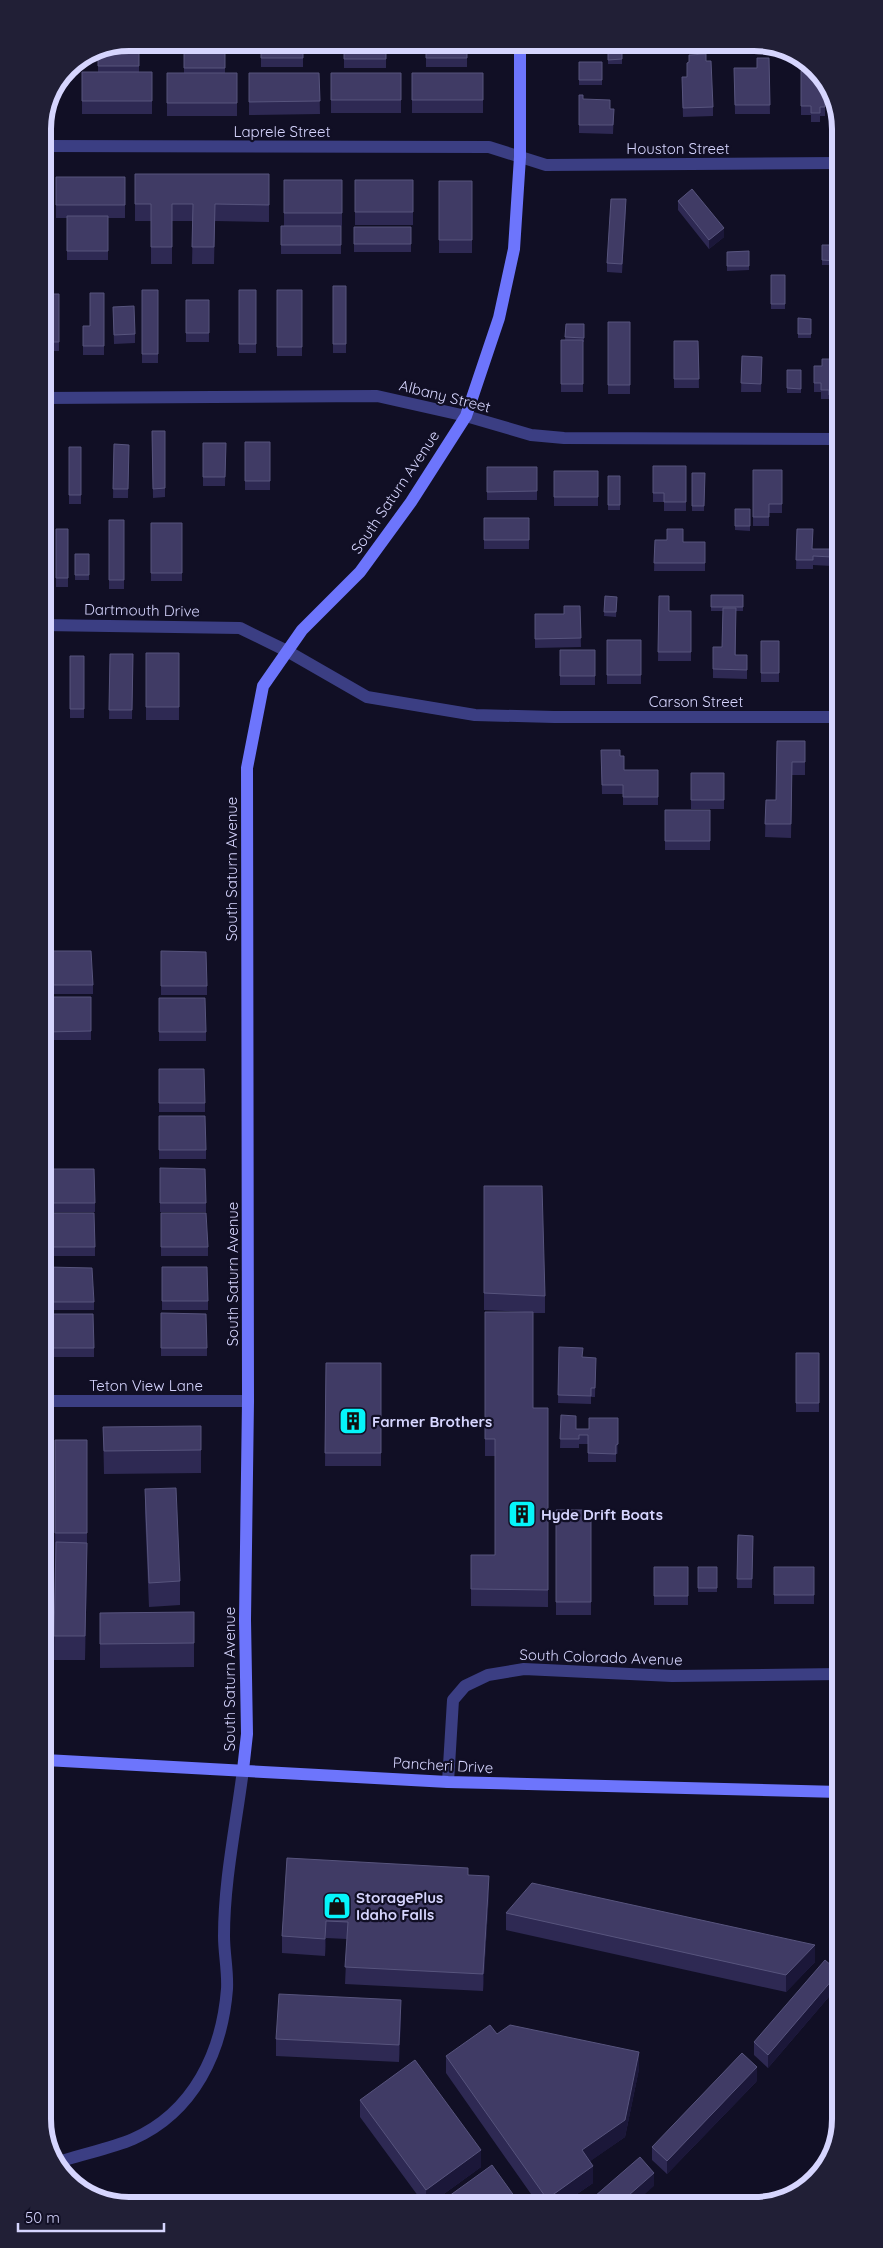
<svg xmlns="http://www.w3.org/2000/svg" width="883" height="2248" font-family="Quicksand,sans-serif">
<rect width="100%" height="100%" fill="#110f25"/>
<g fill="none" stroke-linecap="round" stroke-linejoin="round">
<path stroke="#3b3e83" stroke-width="12" d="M 43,146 L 489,147 L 546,165 L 838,163
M 43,398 L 377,396 L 466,416 L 531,435 L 564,438 L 838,439
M 43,625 L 240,628 L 287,651 L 367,697 L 475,715 L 554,717 L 838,717
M 44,1401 L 248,1401
M 448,1782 L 453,1700 L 465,1686 L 488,1675 L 524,1669 L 672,1676 L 840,1674
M 65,2160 C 87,2153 112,2148 133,2139 C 194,2112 222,2052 227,1989 C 228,1971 224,1954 224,1936 C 224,1881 236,1825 243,1770"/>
<path stroke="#6d75fc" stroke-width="12" d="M 45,1760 L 448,1782 L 840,1792
M 243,1770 L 247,1734 L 245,1620 L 248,1401 L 247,768 L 263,686 L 302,630 L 360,572 L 411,502 L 466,416 L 499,318 L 514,249 L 520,157 L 520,45"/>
<path stroke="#fc52b1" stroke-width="15" d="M 810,2180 L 824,2167"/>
</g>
<path fill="#2e2953" d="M 467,45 L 467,67 L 426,67 L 426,46 Z
M 386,46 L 386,68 L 344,68 L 344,47 Z
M 261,47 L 303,47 L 303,67 L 261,67 Z
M 184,48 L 225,48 L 225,73 L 237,73 L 237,116 L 167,116 L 167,73 L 184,73 Z
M 98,49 L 139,49 L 139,72 L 152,72 L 152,114 L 82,114 L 82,72 L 98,72 Z
M 608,50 L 622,50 L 622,64 L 608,64 Z
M 769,58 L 770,114 L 735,114 L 734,68 L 757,68 Z
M 706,61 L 713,107 L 713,116 L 683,117 L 682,86 L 687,77 Z
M 579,62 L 602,62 L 602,85 L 579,85 Z
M 68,68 L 68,86 L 60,86 Z
M 801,71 L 825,88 L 825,116 L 820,116 L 820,122 L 811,122 L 811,115 L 801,115 Z
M 249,73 L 319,73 L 320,114 L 249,115 Z
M 331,73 L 401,73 L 401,113 L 331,113 Z
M 412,73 L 483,73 L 483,113 L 412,113 Z
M 579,95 L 583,99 L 610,109 L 614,109 L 613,134 L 579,133 Z
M 135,174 L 269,174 L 269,222 L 215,221 L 214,264 L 192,264 L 193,221 L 172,221 L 172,264 L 151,264 L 151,221 L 135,221 Z
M 43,175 L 44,206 L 44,219 L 43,219 Z
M 56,177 L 125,177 L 125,218 L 108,218 L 108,260 L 67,260 L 67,218 L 56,218 Z
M 284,180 L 342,180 L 342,226 L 341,226 L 341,254 L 281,254 L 281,226 L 284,226 Z
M 355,180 L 413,180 L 413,225 L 355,225 Z
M 439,181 L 472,181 L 472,253 L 439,253 Z
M 678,201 L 724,237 L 709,249 L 678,210 Z
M 626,208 L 622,273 L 607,272 L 607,263 Z
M 354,227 L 411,227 L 411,252 L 354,252 Z
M 822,245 L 838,245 L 838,265 L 822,265 Z
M 749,251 L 749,270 L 727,271 L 727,252 Z
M 771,275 L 785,275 L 785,309 L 771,309 Z
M 333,286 L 346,286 L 346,353 L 333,353 Z
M 142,290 L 158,290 L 158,363 L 142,363 Z
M 239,290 L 256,290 L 256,353 L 239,353 Z
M 277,290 L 302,290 L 302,356 L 277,356 Z
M 104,293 L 104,355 L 83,355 L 83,326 L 90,326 Z
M 44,294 L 59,294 L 59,351 L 44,351 Z
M 186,300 L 209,300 L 209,342 L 186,342 Z
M 113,307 L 135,334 L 135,343 L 114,344 Z
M 798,318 L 811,319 L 811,338 L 798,338 Z
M 608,322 L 630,322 L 630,394 L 608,394 Z
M 566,324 L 584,324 L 584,342 L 583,342 L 583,392 L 561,392 L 561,340 L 565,340 Z
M 674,341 L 698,341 L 699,388 L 674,388 Z
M 742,356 L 762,357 L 761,392 L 741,392 Z
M 838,359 L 838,398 L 835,398 L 835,404 L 829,404 L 829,399 L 821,399 L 821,392 L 814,392 L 814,366 L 822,366 Z
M 787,370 L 801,370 L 801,393 L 787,393 Z
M 152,431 L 165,431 L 165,497 L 153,498 Z
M 245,442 L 270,442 L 270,490 L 245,490 Z
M 203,443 L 226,443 L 225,486 L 203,486 Z
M 114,444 L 129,445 L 128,498 L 113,498 Z
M 69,447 L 81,447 L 81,504 L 69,504 Z
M 653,466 L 686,466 L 686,511 L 664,511 L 664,502 L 653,502 Z
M 487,467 L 537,467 L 537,500 L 487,500 Z
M 753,470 L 782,470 L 782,513 L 769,513 L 769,526 L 753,526 Z
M 554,471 L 598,471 L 598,506 L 554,506 Z
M 692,473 L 705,473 L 704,511 L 692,511 Z
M 608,476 L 620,476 L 620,510 L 608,510 Z
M 735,509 L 750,509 L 750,531 L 735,530 Z
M 484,518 L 529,518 L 529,549 L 484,549 Z
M 109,520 L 124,520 L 124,589 L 109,589 Z
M 151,523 L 182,523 L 182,581 L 151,581 Z
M 56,529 L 68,529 L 68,587 L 56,587 Z
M 797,529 L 813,549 L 832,549 L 832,566 L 813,565 L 813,569 L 796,569 Z
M 655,540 L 683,542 L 705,542 L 705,571 L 654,571 Z
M 75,554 L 89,554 L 89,580 L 75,580 Z
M 711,595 L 743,595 L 743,611 L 736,611 L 736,655 L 747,655 L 747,679 L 713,678 L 713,647 L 722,647 L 723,611 L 711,611 Z
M 605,596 L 617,597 L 616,617 L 604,616 Z
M 659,596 L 669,611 L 691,611 L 691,661 L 658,661 Z
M 580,606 L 581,647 L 535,648 L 535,614 L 564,614 Z
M 832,611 L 838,611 L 838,680 L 832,680 Z
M 607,640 L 641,640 L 641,684 L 607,684 Z
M 761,641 L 779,641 L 779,682 L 761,682 Z
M 560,650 L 595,650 L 595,685 L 560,685 Z
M 146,653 L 179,653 L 179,720 L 146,720 Z
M 110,654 L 133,654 L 132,719 L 109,719 Z
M 70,656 L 84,656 L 84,718 L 70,718 Z
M 777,741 L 805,741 L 805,775 L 792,775 L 791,838 L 765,837 L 766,800 L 776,800 Z
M 601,750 L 620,756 L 624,770 L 658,770 L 658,805 L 623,805 L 623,794 L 602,794 Z
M 691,773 L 724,773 L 724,809 L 691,809 Z
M 665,810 L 710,810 L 710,850 L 665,850 Z
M 46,951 L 93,985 L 93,994 L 46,994 Z
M 161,951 L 207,986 L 207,995 L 161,995 Z
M 45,997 L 91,997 L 91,1040 L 45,1040 Z
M 159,998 L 206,1032 L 206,1041 L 159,1041 Z
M 159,1069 L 205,1103 L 205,1112 L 159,1112 Z
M 159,1116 L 206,1150 L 206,1159 L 159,1159 Z
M 160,1168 L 206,1203 L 206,1212 L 160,1212 Z
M 49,1169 L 95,1203 L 95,1212 L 49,1212 Z
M 484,1186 L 545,1296 L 545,1313 L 533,1313 L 533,1408 L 548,1408 L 548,1607 L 471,1606 L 471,1555 L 495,1555 L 495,1456 L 485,1456 L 485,1312 L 525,1312 L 484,1310 Z
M 49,1213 L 95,1247 L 95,1256 L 49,1256 Z
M 161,1213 L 208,1247 L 208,1256 L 161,1256 Z
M 47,1267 L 94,1302 L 94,1310 L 47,1310 Z
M 162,1267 L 208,1301 L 208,1310 L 162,1310 Z
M 161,1313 L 207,1348 L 207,1356 L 161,1356 Z
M 48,1314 L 94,1348 L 94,1357 L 48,1357 Z
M 559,1347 L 583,1357 L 596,1358 L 595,1397 L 591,1397 L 591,1404 L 558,1403 Z
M 796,1353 L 819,1353 L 819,1412 L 796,1412 Z
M 326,1363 L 381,1363 L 381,1466 L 325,1466 Z
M 561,1415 L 576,1429 L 589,1429 L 618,1453 L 616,1454 L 616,1462 L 588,1462 L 588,1444 L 579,1444 L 579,1448 L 560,1448 Z
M 201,1426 L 201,1473 L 104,1474 L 103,1427 Z
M 55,1440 L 87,1440 L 87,1566 L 85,1660 L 54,1660 L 55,1557 Z
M 145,1489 L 180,1581 L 180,1605 L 149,1607 L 145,1513 Z
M 556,1510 L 591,1510 L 591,1615 L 556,1615 Z
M 738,1535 L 753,1536 L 752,1588 L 737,1588 Z
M 654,1567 L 688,1567 L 688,1605 L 654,1605 Z
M 698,1567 L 717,1567 L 717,1592 L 698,1592 Z
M 774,1567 L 814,1567 L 814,1604 L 774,1604 Z
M 194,1612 L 194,1667 L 100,1668 L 100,1613 Z
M 287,1858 L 468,1875 L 489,1893 L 483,1991 L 345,1984 L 347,1939 L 326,1938 L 325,1956 L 282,1953 L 282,1936 Z
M 506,1913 L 815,1962 L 786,1992 L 506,1930 Z
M 839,1985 L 768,2068 L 754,2055 L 754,2042 Z
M 401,2017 L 399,2062 L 276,2056 L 276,2039 Z
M 497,2034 L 639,2069 L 625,2137 L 590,2161 L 593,2183 L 564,2203 L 538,2204 L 446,2073 L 446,2056 Z
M 757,2081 L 667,2174 L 652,2160 L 652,2147 Z
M 360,2100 L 481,2167 L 430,2204 L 424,2204 L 360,2117 Z"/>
<path fill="#1b1739" d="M 626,199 L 626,208 L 622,273 L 622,264 Z
M 724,228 L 724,237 L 709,249 L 709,240 Z
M 618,1427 L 618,1453 L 616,1454 L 616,1445 Z
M 87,1543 L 87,1566 L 85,1660 L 85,1636 Z
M 489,1876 L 489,1893 L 483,1991 L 483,1974 Z
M 326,1921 L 326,1938 L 325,1956 L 325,1939 Z
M 815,1945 L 815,1962 L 786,1992 L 786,1975 Z
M 839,1972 L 839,1985 L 768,2068 L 768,2055 Z
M 401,2000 L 401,2017 L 399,2062 L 399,2045 Z
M 639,2052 L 639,2069 L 625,2137 L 582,2167 L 582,2150 Z
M 757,2067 L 757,2081 L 667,2174 L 667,2161 Z
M 481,2150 L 481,2167 L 430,2204 L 426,2204 L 426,2190 Z
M 593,2166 L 593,2183 L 564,2203 L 547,2203 L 547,2199 Z
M 654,2173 L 654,2186 L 635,2203 L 620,2203 Z"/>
<path fill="#403b65" stroke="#57547d" d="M 467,45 L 467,58 L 426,58 L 426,46 Z
M 386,46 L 386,59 L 344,59 L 344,47 Z
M 261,47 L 303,47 L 303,58 L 261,58 Z
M 184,48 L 225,48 L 225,68 L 184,68 Z
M 98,49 L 139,49 L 139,66 L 98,66 Z
M 608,50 L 622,50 L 622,59 L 608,60 Z
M 706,54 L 706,61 L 711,61 L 713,107 L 683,108 L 682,77 L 687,77 L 687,63 L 689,62 L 689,55 Z
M 757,58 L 769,58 L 770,105 L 735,105 L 734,68 L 757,68 Z
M 579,62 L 602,62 L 602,80 L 579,80 Z
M 801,71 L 814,71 L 825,88 L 825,107 L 820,107 L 820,113 L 811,113 L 811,106 L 801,106 Z
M 82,72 L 152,72 L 152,101 L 82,101 Z
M 167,73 L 237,73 L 237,103 L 167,103 Z
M 249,73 L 319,73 L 320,101 L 249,102 Z
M 331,73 L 401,73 L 401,100 L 331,100 Z
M 412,73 L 483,73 L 483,100 L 412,100 Z
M 579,95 L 583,95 L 583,99 L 610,100 L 610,109 L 614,109 L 613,125 L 579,125 Z
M 135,174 L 269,174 L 269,205 L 215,204 L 214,247 L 192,247 L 193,204 L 172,204 L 172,247 L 151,247 L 151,204 L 135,204 Z
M 43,175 L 44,206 L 43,206 Z
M 56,177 L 125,177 L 125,205 L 56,205 Z
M 284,180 L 342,180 L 342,213 L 284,213 Z
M 355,180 L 413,180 L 413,212 L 355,212 Z
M 439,181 L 472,181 L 472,240 L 439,240 Z
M 692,189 L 724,228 L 709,240 L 678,201 Z
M 611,199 L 626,199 L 622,264 L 607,263 Z
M 67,216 L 108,216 L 108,251 L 67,251 Z
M 281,226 L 341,226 L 341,245 L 281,245 Z
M 354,227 L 411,227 L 411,244 L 354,244 Z
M 822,245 L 838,245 L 838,261 L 822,260 Z
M 749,251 L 749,266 L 727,266 L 727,252 Z
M 771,275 L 785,275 L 785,304 L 771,304 Z
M 333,286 L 346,286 L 346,344 L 333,344 Z
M 142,290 L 158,290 L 158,354 L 142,354 Z
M 239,290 L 256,290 L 256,344 L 239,344 Z
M 277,290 L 302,290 L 302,347 L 277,347 Z
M 90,293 L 104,293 L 104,346 L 83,346 L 83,326 L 90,326 Z
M 44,294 L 59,294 L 59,342 L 44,342 Z
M 186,300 L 209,300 L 209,333 L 186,333 Z
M 134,306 L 135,334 L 114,335 L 113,307 Z
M 798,318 L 811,319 L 811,334 L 798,334 Z
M 608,322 L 630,322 L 630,385 L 608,385 Z
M 566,324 L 584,324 L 584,338 L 565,337 Z
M 561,340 L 583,340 L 583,384 L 561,384 Z
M 674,341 L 698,341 L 699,379 L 674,379 Z
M 742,356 L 762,357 L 761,384 L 741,383 Z
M 822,359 L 838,359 L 838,389 L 835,389 L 835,395 L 829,395 L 829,390 L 821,390 L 821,383 L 814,383 L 814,366 L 822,366 Z
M 787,370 L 801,370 L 801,389 L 787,388 Z
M 152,431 L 165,431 L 165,488 L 153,489 Z
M 245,442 L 270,442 L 270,481 L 245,481 Z
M 203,443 L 226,443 L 225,477 L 203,477 Z
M 114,444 L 129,445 L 128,489 L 113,489 Z
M 69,447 L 81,447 L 81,495 L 69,495 Z
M 653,466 L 686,466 L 686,502 L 664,502 L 664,493 L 653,493 Z
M 487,467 L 537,467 L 537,491 L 487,492 Z
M 753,470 L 782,470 L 782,504 L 769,504 L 769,517 L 753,517 Z
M 554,471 L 598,471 L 598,497 L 554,497 Z
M 692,473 L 705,473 L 704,506 L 692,506 Z
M 608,476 L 620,476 L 620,505 L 608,505 Z
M 735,509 L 750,509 L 750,526 L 735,526 Z
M 484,518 L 529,518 L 529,540 L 484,540 Z
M 109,520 L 124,520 L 124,580 L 109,580 Z
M 151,523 L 182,523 L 182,573 L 151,573 Z
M 56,529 L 68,529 L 68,578 L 56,578 Z
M 667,529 L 683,529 L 683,542 L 705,542 L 705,563 L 654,563 L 655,540 L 667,540 Z
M 797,529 L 813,529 L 812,549 L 832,549 L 832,557 L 813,556 L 813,560 L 796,560 Z
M 75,554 L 89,554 L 89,575 L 75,575 Z
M 711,595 L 743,595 L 743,607 L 711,607 Z
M 605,596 L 617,597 L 616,612 L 604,612 Z
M 659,596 L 669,596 L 669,611 L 691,611 L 691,652 L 658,652 Z
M 564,606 L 580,606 L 581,638 L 535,639 L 535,614 L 564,614 Z
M 723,608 L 736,608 L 735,655 L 747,655 L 747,670 L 713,669 L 713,647 L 722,647 Z
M 832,611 L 838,611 L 838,671 L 832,671 Z
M 607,640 L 641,640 L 641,675 L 607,675 Z
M 761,641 L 779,641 L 779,673 L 761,673 Z
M 560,650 L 595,650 L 595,676 L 560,676 Z
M 146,653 L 179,653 L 179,707 L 146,707 Z
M 110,654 L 133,654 L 132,710 L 109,710 Z
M 70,656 L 84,656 L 84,709 L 70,709 Z
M 777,741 L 805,741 L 805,762 L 792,762 L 791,824 L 765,824 L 766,800 L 776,800 Z
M 601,750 L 620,750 L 620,756 L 624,756 L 624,770 L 658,770 L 658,797 L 623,797 L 623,785 L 602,785 Z
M 691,773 L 724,773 L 724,800 L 691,800 Z
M 665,810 L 710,810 L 710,841 L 665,841 Z
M 46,951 L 91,951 L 93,985 L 46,985 Z
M 161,951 L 206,952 L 207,986 L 161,986 Z
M 45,997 L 91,997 L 91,1031 L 45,1032 Z
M 159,998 L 205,998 L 206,1032 L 159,1032 Z
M 159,1069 L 204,1069 L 205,1103 L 159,1103 Z
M 159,1116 L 205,1116 L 206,1150 L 159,1150 Z
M 160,1168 L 205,1169 L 206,1203 L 160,1203 Z
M 49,1169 L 94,1169 L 95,1203 L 49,1203 Z
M 484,1186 L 542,1186 L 545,1296 L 484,1293 Z
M 49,1213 L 94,1213 L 95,1247 L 49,1247 Z
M 161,1213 L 206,1213 L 208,1247 L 161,1247 Z
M 47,1267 L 92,1268 L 94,1302 L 47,1302 Z
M 162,1267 L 207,1267 L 208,1301 L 162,1301 Z
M 485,1312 L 533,1312 L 533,1408 L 548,1408 L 548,1590 L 471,1589 L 471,1555 L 495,1555 L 495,1439 L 485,1439 Z
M 161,1313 L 206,1314 L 207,1348 L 161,1348 Z
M 48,1314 L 93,1314 L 94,1348 L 48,1348 Z
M 559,1347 L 583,1348 L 582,1357 L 596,1358 L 595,1388 L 591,1388 L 591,1396 L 558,1395 Z
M 796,1353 L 819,1353 L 819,1403 L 796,1403 Z
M 326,1363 L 381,1363 L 381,1453 L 325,1453 Z
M 561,1415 L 576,1416 L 576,1429 L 589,1429 L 589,1418 L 618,1418 L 618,1444 L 616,1445 L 616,1454 L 588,1453 L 588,1435 L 579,1435 L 579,1439 L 560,1439 Z
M 201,1426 L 201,1450 L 104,1451 L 103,1427 Z
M 55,1440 L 87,1440 L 87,1533 L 55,1533 Z
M 176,1488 L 180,1581 L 149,1583 L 145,1489 Z
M 556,1510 L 591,1510 L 591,1602 L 556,1602 Z
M 738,1535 L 753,1536 L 752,1579 L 737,1579 Z
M 56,1542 L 87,1543 L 85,1636 L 54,1636 Z
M 654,1567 L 688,1567 L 688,1596 L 654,1596 Z
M 698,1567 L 717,1567 L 717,1588 L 698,1588 Z
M 774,1567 L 814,1567 L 814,1595 L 774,1595 Z
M 194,1612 L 194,1643 L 100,1644 L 100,1613 Z
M 287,1858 L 468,1868 L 468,1875 L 489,1876 L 483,1974 L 345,1967 L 348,1922 L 326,1921 L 325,1939 L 282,1936 Z
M 532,1883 L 815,1945 L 786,1975 L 506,1913 Z
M 825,1960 L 839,1972 L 768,2055 L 754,2042 Z
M 279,1994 L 401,2000 L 399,2045 L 276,2039 Z
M 490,2025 L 497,2034 L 510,2025 L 639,2052 L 625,2120 L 582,2150 L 593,2166 L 547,2199 L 446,2056 Z
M 742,2053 L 757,2067 L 667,2161 L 652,2147 Z
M 415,2060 L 481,2150 L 426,2190 L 360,2100 Z
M 640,2157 L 654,2173 L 620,2203 L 587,2203 Z
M 492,2165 L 520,2204 L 438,2204 Z"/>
<defs>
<symbol id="building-square" viewBox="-11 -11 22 22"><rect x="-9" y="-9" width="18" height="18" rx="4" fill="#05f5fa" stroke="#110f25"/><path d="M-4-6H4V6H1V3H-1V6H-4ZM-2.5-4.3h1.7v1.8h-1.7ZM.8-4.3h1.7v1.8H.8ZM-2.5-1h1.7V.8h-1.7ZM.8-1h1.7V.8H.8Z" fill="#111"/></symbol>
<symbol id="shop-square" viewBox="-11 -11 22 22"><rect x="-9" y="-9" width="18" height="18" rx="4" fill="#05f5fa" stroke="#110f25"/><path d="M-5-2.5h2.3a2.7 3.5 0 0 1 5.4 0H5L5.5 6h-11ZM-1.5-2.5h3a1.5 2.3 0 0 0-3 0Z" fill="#111"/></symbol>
</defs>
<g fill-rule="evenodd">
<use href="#building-square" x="337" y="1405" width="32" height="32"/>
<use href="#building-square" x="506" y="1498" width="32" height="32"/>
<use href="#shop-square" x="321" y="1890" width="32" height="32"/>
</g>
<g text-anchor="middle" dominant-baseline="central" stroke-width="4.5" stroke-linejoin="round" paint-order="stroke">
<g font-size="15" fill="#d6d5fe" stroke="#110f25">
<text x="282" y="131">Laprele Street</text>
<text x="678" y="148">Houston Street</text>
<text transform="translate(445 396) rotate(14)">Albany Street</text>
<text transform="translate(395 492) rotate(-56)">South Saturn Avenue</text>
<text transform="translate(142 610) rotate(1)">Dartmouth Drive</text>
<text x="696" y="701">Carson Street</text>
<text transform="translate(231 869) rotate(-90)">South Saturn Avenue</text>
<text transform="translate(232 1274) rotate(-90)">South Saturn Avenue</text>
<text x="146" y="1385">Teton View Lane</text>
<text transform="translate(601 1657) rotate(2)">South Colorado Avenue</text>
<text transform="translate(229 1679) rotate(-90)">South Saturn Avenue</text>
<text transform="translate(443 1765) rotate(3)">Pancheri Drive</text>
</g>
<g font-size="15" font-weight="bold" fill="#d6d5fe" stroke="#110f25" text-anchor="start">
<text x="372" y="1421">Farmer Brothers</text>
<text x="541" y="1514">Hyde Drift Boats</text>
<text x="356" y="1897">StoragePlus<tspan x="356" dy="17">Idaho Falls</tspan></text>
</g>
</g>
<path d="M0 0H883V2248H0ZM129 51H754A78 78 0 0 1 832 129V2119A78 78 0 0 1 754 2197H129A78 78 0 0 1 51 2119V129A78 78 0 0 1 129 51Z" fill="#211f36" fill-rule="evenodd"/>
<path fill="none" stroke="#d6d5fe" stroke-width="6" d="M129 51H754A78 78 0 0 1 832 129V2119A78 78 0 0 1 754 2197H129A78 78 0 0 1 51 2119V129A78 78 0 0 1 129 51Z"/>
<path d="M18 2223v8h146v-8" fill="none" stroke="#d6d5fe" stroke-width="2.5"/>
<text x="25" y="2223" font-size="15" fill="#d6d5fe" stroke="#110f25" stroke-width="4" paint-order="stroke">50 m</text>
</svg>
